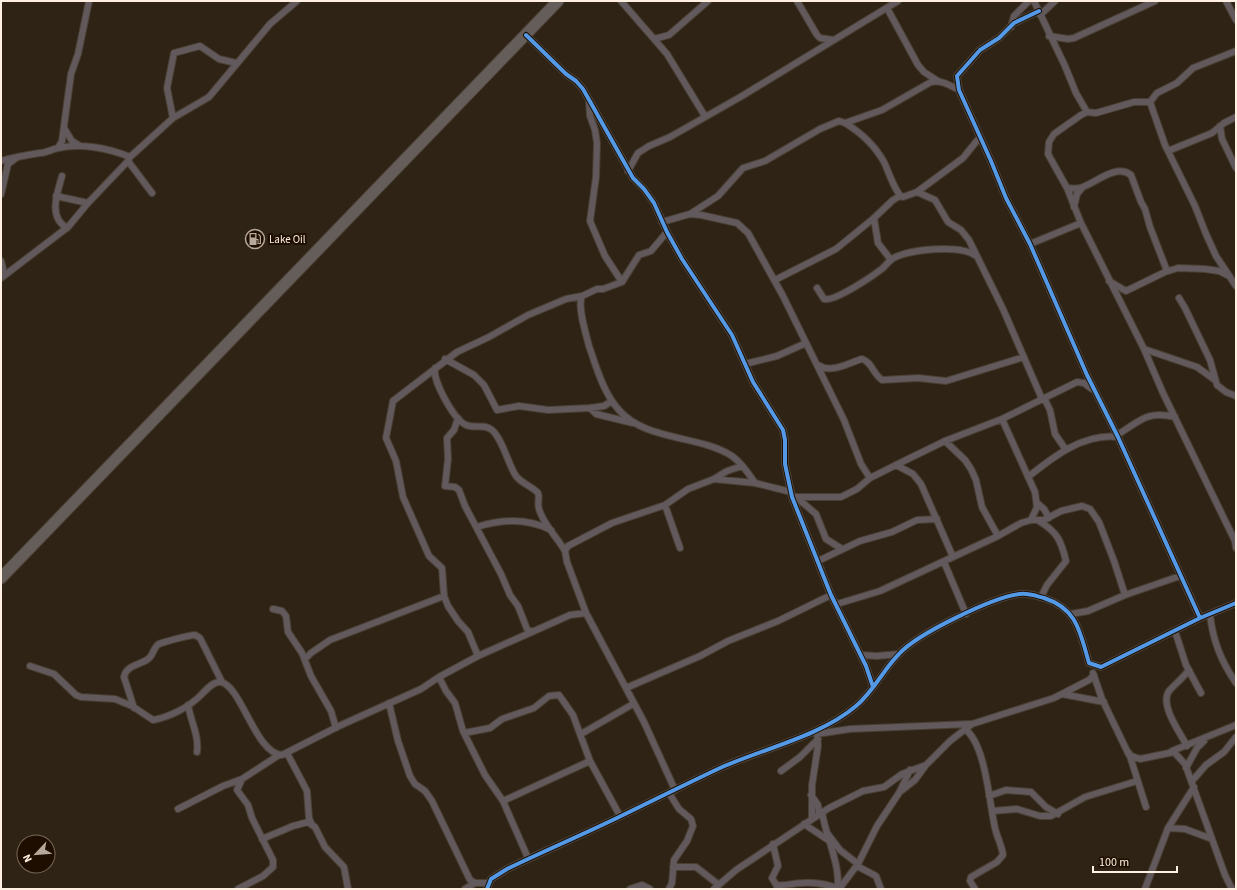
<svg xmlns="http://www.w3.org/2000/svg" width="1237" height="890" font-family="'Source Sans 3',sans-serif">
<rect width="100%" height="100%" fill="#2e2314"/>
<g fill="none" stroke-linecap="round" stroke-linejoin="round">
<defs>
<path id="street" d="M 621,1 L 667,54 L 703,113 L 706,116
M 797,1 L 817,35 L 820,38 L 834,40
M 1034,1 L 1065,66 L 1076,93 L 1087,112
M 1226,1 L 1236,20
M 887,8 L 918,65 L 924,72 L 938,81
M 1039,11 L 1014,23 L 999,38 L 980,50 L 957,76 L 959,90 L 991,161 L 1006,198 L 1030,244 L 1087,375 L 1118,437 L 1200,618
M 1040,15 L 1055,1
M 1011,27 L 1014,16 L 1029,1
M 526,35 L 566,74 L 576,81 L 583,89 L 633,178 L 644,189 L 654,203 L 667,232 L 682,259 L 732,335 L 753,382 L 783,430 L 785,440 L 785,464 L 792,497 L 831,595 L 866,666 L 873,687
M 1049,36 L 1068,39 L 1074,38 L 1155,1
M 654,39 L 669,35 L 708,1
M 1236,51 L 1193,68 L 1177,83 L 1157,93 L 1150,102 L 1165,145 L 1195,206 L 1206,234 L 1216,256 L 1236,286
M 589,101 L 590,116 L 595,130 L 597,143 L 596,177 L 590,221 L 605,256 L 622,282
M 1150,102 L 1134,102 L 1096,113 L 1087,112 L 1081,115 L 1054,134 L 1049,142 L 1048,154 L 1067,188 L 1081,223 L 1144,349 L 1163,393 L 1235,541 L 1236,548
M 173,118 L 167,88 L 174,53 L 200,46 L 219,59 L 236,63
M 845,123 C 860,132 875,146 884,162 C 888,170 896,195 903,197 L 917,192 L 963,158 L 980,137
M 1220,126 L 1222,139 L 1236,168
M 64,128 L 72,141 L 80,146
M 58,148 L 62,141 L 71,74 L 78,54 L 89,1
M 1168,151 L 1212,133 L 1224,123 L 1236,117
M 1,161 C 14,157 27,155 40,153 C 46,153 52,149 58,148 C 81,143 108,148 130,157
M 128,161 L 152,193
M 628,171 L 638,153 L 649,146 L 670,137 L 742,96 L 898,1
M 62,176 C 57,194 48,217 67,228
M 1067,188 C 1071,188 1075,189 1080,188 C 1095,184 1115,163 1131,175 L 1141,202 L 1145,209 L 1150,227 L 1167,271
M 917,192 L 935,200 L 948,222 L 961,230 L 969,240 L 1003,309 L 1042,399
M 1,194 L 8,164 L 16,158
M 56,196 L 88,203
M 1074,207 L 1077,194 L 1083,187
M 690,214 L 718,196 L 743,168 L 765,161 L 820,129 L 839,121 L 845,123 L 882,110 L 931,82 C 942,80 949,85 959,90
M 874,218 L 878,243 L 891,260
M 662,222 L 690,214 L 701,215 L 737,223 L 748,233 L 783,296 L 844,420 L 861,464 L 870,478
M 667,232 L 651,251 L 639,255 L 622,282 L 603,289 L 597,289 L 582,296 C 577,306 586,334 589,346 C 596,366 603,392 618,409 C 646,442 697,434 732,456 C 742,463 749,474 755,483
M 1030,244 L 1081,223
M 1,261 L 3,269 L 1,275
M 1,278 L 68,227 L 88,203 L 128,161 L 130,157 L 173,118 L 209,97 L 270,24 L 297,1
M 775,280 L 836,249 L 874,218 L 893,200 L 900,196
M 1109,281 L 1126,291 L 1165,272 L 1178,268 L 1205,269 L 1219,271 L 1227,275
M 817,288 L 824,299 C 835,302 874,275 883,268 C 886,265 889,261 892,259 C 908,249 961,244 976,256
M 1179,298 L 1185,308 L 1210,360 L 1217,385 L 1226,392 L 1236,396
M 1144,349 L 1197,367 L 1215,380
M 445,359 L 474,375 L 484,385 L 497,410 L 519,406 L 548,410 L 590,408 L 604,406 L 612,401
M 745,364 L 777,356 L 806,343
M 818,365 C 831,374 848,363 862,359 C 872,362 873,374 882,380 L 918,378 L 946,381 L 1024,357
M 435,368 C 432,380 454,420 466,425 C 475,429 484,423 492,430 C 503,440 508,464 516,476 C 522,484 532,486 538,493 C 540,499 537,503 539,509 C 543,524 557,537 565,551
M 1044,398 L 1050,410 L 1055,434 L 1066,450
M 590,408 L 596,414 L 633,423
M 458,418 L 454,430 L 447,438 L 448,459 L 445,486 L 455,487 L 459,490 L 465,506 L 501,574 L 510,595 L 518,606 L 527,629 L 532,632
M 1002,419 L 1035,492 L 1037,507 L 1031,520
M 1117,435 C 1140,421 1147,410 1175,417
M 945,441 L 965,460 L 971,469 L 976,480 L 982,507 L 998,536
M 896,465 L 913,474 L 921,484 L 953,557
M 1028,477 C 1053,457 1083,433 1118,437
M 714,479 L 727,471 L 742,466
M 792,497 L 841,497 L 857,489 L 870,478 L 908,459 L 945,441 L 1002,419 L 1077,382 L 1084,383 L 1092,389
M 796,497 L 816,514 L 826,539 L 842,549
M 1037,503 L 1044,509 L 1049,518
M 665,505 L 680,548
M 1039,521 C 1057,532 1061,540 1066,561 L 1047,585 L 1041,597
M 477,527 C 502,519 527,518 551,530
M 818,561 L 860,541 L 892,532 L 917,520 L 937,519
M 944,562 L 966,614
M 837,604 L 880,591 L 998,536 L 1021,523 L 1031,520 L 1044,520 L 1061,511 L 1082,506 L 1090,509 L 1099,522 L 1114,561 L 1125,595
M 273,609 L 282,611 L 286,616 L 288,632 L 302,653 L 311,676 L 331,711 L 336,728
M 1071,614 L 1088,611 L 1125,595 L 1180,576
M 1210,615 C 1213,641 1221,661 1236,683
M 1175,631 L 1186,665 L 1201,693
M 861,655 L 877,656 L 899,654
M 478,656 L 468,632 L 458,621 L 448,606 L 444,596 L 442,568 L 429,556 L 403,497 L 396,461 L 386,438 L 393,401 L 457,352 L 489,337 L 528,315 L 566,299 L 582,296
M 305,659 L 311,653 L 330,640 L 444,596
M 30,666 L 54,674 L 76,695 L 81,697 L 115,699 L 132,706 L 153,720 C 170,717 189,707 201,695 C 206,690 213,681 221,682 C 242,687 255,753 282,755 L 339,726 L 421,689 L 439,677 L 478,656 L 570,615 L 586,613
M 1093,673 L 1102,699 L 1129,755 L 1140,759 L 1174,752 L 1185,764 L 1225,875 L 1232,889
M 439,677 L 446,691 L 455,703 L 463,731 L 485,775 L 503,801 L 528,858
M 626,688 L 700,656 L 728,641 L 778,621 L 831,595
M 1062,694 L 1104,702
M 389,703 L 398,741 L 410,776 L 415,784 L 425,791 L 432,801 L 470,880 L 475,883 L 488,883
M 188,705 C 191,722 199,735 197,752
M 134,708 L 124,677 C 126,665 140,665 148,659 C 153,656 154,646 159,644 C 164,642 189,635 195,635 L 200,638 L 222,682
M 965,729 C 986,745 989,802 995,828 C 997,837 1002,846 1003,855 L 997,862 L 971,877 L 970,881 L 975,889
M 464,733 L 490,728 L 502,719 L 534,708 L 549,696 L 559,695 L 573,715 L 590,761 L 620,816
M 581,734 L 633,704
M 817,734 L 850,729 L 970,724
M 1187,746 C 1181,734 1159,705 1169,691 C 1175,684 1183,678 1189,670
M 1172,751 L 1236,725
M 287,753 L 307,791 L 309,818 L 312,825
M 1129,753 L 1146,807
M 1186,768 L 1197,748 L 1204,741
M 781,771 L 800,757 L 818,739
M 1192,781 L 1206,765 L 1224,752 L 1236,737
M 675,790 L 644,722 L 586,613 L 567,562 L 565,551 L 568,546 L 612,523 L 665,505 L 688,489 L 714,479 L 755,483 L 791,492
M 901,791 L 915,780 L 926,765
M 669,793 L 679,809 L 691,819 L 693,826 L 687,841 L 674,860 L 672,883 L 669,889
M 811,795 L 818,805 L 819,814
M 989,796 L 1006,790 L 1031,792 L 1046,807 L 1058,814
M 503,801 L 590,761
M 178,809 L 223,786 L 242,779
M 992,811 L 1017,809 L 1040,816 L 1051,816 L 1085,797 L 1137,781
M 822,812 C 825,834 842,869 837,889
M 812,819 L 812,785 L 818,746 L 817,731
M 804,824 L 828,840
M 1168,828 L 1185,829 L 1212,839
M 827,833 L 840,850 L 858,864
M 262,839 L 293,826 L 308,822 L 315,827 L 325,847 L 344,867 L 348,889
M 773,844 L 778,866 L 772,878 L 778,888
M 857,866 L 876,876 L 881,889
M 673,867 L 696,867 L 719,885
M 777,885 C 787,886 793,883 802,883 C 812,882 829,884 837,889
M 238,889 L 263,876 L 273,867 L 273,860 L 252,818 L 248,805 L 237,790 L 242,779 L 279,755
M 465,889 L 475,883
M 487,889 L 491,879 L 507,869 C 544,851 582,835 619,817 C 652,801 686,784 720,768 C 762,749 821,736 856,706 C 874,691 883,670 899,654 C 917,634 993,597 1020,594 C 1029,593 1036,596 1044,598 C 1078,609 1080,633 1089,663 L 1101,667 L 1200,618 L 1236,603
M 630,889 L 642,885 L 650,889
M 714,889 L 736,870 L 829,808 L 863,791 L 884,787 L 902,774 L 926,765 L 950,741 L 972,724 L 1054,698 L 1089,680 L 1094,675
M 839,889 L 858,864 L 877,826 L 899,793 L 910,770
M 1145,889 L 1168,828 L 1194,787"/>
<path id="highway" d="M 1,578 L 558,1"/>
</defs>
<use href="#street" stroke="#4a3f33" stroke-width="8"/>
<use href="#highway" stroke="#4a3f33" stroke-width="13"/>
<use href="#street" stroke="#61595b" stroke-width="6"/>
<use href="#highway" stroke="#655d5a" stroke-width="11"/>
<defs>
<path id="cycleway" d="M 1039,11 L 1014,23 L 999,38 L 980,50 L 957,76 L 959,90 L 991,161 L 1006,198 L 1030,244 L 1087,375 L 1118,437 L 1200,618
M 526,35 L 566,74 L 576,81 L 583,89 L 633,178 L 644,189 L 654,203 L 667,232 L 682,259 L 732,335 L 753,382 L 783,430 L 785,440 L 785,464 L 792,497 L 831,595 L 866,666 L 873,687
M 487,889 L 491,879 L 507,869 C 544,851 582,835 619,817 C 652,801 686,784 720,768 C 762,749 821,736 856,706 C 874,691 883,670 899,654 C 917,634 993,597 1020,594 C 1029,593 1036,596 1044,598 C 1078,609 1080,633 1089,663 L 1101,667 L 1200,618 L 1236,603"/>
</defs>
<use href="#cycleway" stroke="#1e0e00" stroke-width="6"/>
<use href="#cycleway" stroke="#5399e6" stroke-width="4"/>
</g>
<defs>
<symbol id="fuel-ring" viewBox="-11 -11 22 22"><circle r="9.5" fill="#1e0e00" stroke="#b6a89a" stroke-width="1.5"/><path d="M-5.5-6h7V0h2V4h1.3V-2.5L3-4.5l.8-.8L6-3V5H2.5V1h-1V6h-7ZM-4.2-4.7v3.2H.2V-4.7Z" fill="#b6a89a"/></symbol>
</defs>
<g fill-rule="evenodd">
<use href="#fuel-ring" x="244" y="228" width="22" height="22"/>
</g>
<g text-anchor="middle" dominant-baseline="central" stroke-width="4" stroke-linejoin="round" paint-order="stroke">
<g font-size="11" fill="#fff0e2" stroke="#1e0e00" text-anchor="start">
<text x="269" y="239">Lake Oil</text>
</g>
</g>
<rect width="1237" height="890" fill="none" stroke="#fff0e2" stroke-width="4"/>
<g transform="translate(36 854) rotate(244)"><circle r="19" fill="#1e0e00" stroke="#78685a"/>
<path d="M0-3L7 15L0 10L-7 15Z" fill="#b6a89a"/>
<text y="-6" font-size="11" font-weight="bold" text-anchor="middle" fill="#fff0e2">N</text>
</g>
<path d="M1093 866v6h84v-6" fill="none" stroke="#fff0e2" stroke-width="2"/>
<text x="1099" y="866" font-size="12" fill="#fff0e2" stroke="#1e0e00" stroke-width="3" paint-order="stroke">100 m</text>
</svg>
